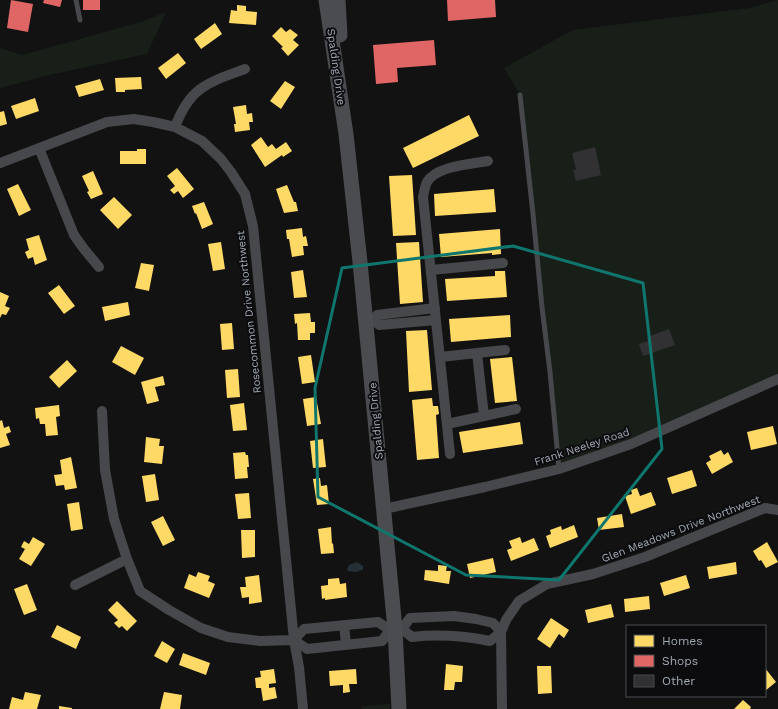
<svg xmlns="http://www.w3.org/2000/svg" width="778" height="709" font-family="'Work Sans',sans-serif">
<rect width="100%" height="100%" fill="#121212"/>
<path fill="#181f19" d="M 778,0 L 778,379 L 559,469 L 520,95 L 504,68 L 573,30 L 750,8 Z
M 166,12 L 147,54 L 49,75 L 0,88 L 0,48 L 22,55 L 141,22 Z
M 390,704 L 390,709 L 362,709 L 362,706 Z"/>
<path fill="#252f35" d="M 357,562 L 363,566 L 363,570 L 358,571 L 357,572 L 348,571 L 347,569 L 349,565 Z"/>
<path fill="#ffd966" d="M 237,5 L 246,6 L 246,11 L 257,12 L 256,25 L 229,23 L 231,10 L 237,11 Z
M 215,23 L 222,34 L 201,49 L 194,39 Z
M 281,27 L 286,32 L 290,29 L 298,35 L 293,40 L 299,45 L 288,56 L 281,48 L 283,47 L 272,36 Z
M 178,53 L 186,63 L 166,79 L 158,68 Z
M 141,77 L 142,89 L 125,90 L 125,92 L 116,92 L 115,78 Z
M 100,79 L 104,90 L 79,97 L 75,86 Z
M 285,81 L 295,87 L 281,109 L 270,101 Z
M 35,98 L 39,111 L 16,119 L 11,106 Z
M 246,105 L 247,114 L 252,113 L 253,122 L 249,122 L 250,130 L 235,132 L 234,124 L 236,124 L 233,107 Z
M 4,111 L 7,124 L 0,126 L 0,112 Z
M 469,115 L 479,136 L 413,168 L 403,148 Z
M 261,137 L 268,147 L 272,144 L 276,149 L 286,142 L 292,151 L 283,157 L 282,155 L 265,167 L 251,145 Z
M 137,149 L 146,149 L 146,164 L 120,164 L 120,151 L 137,151 Z
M 177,168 L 194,189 L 183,198 L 178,191 L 174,194 L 170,190 L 175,186 L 167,176 Z
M 93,171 L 103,194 L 91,199 L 87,192 L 89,191 L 82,176 Z
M 412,175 L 416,235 L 393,236 L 389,176 Z
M 18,184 L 31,210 L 19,216 L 7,189 Z
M 287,185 L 294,202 L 296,202 L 298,211 L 284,213 L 276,189 Z
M 494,189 L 496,212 L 435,216 L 434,194 Z
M 114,197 L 132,215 L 118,229 L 100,210 Z
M 204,202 L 213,224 L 202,229 L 196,213 L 195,214 L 192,206 Z
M 302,228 L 303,237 L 306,236 L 308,246 L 303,246 L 304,255 L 292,257 L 289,239 L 287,239 L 286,230 Z
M 500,229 L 501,254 L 492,255 L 492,253 L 441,257 L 439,234 Z
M 39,235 L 47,260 L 35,265 L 33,257 L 28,259 L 25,252 L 29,250 L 26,239 Z
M 221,242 L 225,269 L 213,271 L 208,244 Z
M 419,242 L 423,302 L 400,304 L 396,243 Z
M 141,263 L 154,265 L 149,291 L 135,288 Z
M 303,270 L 307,297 L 294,298 L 291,272 Z
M 495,271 L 505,271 L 507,297 L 447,301 L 445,279 L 495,276 Z
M 59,285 L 75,306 L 64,314 L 48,293 Z
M 0,292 L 9,296 L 5,306 L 10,308 L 6,315 L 2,314 L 0,318 Z
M 128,302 L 130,315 L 105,321 L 102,307 Z
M 310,313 L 311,322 L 315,322 L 315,333 L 310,333 L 310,340 L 298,340 L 297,323 L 295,324 L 294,314 Z
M 510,315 L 511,337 L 451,342 L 449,319 Z
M 232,323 L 234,349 L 222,350 L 220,324 Z
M 427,330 L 432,390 L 409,392 L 406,331 Z
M 121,346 L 144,358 L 135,375 L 112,362 Z
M 311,355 L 315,382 L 302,384 L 298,357 Z
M 512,357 L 517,401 L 495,403 L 490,359 Z
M 67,360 L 77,371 L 59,388 L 49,377 Z
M 238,369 L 240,397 L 227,398 L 225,370 Z
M 163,376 L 165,385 L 155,387 L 159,401 L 147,404 L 141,382 Z
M 316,397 L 321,424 L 307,426 L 303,399 Z
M 432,398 L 433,406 L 438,406 L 439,414 L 436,415 L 439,458 L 417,460 L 412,400 Z
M 244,403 L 247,430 L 233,431 L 230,405 Z
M 59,405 L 60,416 L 56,417 L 58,435 L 46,436 L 45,424 L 40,424 L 39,418 L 36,419 L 35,408 Z
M 2,420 L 4,428 L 9,426 L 11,432 L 6,434 L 10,445 L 0,448 L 0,421 Z
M 520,422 L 523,444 L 463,453 L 459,432 Z
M 773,426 L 777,444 L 751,450 L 747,432 Z
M 146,437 L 160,439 L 159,446 L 164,446 L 162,464 L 144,462 Z
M 323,439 L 326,467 L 313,468 L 310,441 Z
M 721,450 L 724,455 L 728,452 L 733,462 L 712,474 L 706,463 L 711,460 L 709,456 Z
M 245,452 L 246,455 L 248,455 L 249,467 L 247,467 L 248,478 L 235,479 L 233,453 Z
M 71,457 L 77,488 L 65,490 L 64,485 L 56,486 L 54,475 L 62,474 L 60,460 Z
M 692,470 L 697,486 L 672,494 L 667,478 Z
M 155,474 L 159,500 L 146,502 L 142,476 Z
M 320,478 L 321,486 L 327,485 L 329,504 L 317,505 L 313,479 Z
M 637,488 L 640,496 L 651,492 L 656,505 L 631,514 L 625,496 L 632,494 L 631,490 Z
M 249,493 L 251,518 L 238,519 L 235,494 Z
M 79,502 L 83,529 L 71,531 L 67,504 Z
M 622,514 L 624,527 L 599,530 L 597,518 Z
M 163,516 L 175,540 L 163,546 L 151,522 Z
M 574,525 L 578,537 L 550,548 L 546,536 L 551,534 L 550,530 L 561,526 L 562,530 Z
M 331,527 L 332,544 L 333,543 L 334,553 L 321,554 L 318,529 Z
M 241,530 L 255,530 L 255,557 L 242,558 Z
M 33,537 L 45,544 L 31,566 L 19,559 L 25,549 L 21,547 L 24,541 L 29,544 Z
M 520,537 L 522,543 L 534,538 L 539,550 L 511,561 L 507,550 L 512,548 L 509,541 Z
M 767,542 L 778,562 L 766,568 L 761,560 L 759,561 L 753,551 Z
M 493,558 L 496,572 L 470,578 L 467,564 Z
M 736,562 L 737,574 L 709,579 L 707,567 Z
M 438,565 L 447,566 L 446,571 L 451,571 L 449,584 L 424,580 L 425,570 L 438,571 Z
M 198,572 L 210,576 L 208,581 L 215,584 L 209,598 L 184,588 L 189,574 L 196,577 Z
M 259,575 L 262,602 L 249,604 L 249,597 L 242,598 L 240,587 L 246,587 L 245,577 Z
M 686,575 L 690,588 L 664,596 L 660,583 Z
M 339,578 L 340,584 L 346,583 L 347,597 L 325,600 L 325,598 L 322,599 L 321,586 L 328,585 L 328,579 Z
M 27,584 L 37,610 L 24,615 L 14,589 Z
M 649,596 L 650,609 L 625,612 L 624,599 Z
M 117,601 L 137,621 L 127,631 L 122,626 L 119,628 L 114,623 L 118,620 L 108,610 Z
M 611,604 L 614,617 L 588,623 L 585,610 Z
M 551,618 L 569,630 L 564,638 L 559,634 L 550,648 L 537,639 Z
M 57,625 L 81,637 L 76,649 L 51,637 Z
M 162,641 L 175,649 L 167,663 L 154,656 Z
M 183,653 L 210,663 L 206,675 L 179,665 Z
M 446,664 L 463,666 L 462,682 L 455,682 L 454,690 L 444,690 Z
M 537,666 L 551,666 L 552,693 L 538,694 Z
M 765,668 L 776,682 L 765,691 Z
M 274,669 L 276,683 L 269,684 L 269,688 L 275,687 L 277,698 L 263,701 L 261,688 L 256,688 L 255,678 L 261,677 L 260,671 Z
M 356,669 L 357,684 L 349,684 L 350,692 L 343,693 L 343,685 L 330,686 L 329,671 Z
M 25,692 L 41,695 L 37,709 L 9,709 L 12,697 L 23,700 Z
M 164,692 L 182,695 L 180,709 L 160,709 Z
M 743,700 L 751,707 L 750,709 L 734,709 Z
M 59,706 L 72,708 L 72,709 L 59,709 Z"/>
<path fill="#e06666" d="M 11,0 L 33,4 L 28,32 L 7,28 Z
M 44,0 L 62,0 L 60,7 L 43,3 Z
M 83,0 L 100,0 L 100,10 L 83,10 Z
M 447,0 L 495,0 L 496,17 L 448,21 Z
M 434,40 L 436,65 L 397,68 L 398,82 L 376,84 L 373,45 Z"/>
<path fill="#313133" d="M 595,147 L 601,175 L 576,181 L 573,170 L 576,170 L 572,153 Z
M 669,329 L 675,345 L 643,356 L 639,344 L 648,341 L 647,337 Z"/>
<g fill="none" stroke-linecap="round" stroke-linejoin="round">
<path stroke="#46484b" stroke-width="5" d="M 76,0 L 80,20
M 520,95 L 533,214 L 542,307 L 550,372 L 559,469"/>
<path stroke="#46484b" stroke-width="10" d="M 175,127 C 190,87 207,83 245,69
M 39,148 L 74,235 L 84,249 L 99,267
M 0,163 L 107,122 L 134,119 L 153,122 L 175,127 L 202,141 L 221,159 L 231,172 L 245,194 L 253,226 L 294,640 L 299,667 L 303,709
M 431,270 L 503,263
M 373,320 L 377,315 L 435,308
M 373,320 L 379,325 L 436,320
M 477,353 L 484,416
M 440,357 L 505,350
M 102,411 L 105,470 L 114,519 L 127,559 L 140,591 L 169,610 L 201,628 L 228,637 L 260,641 L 294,640 L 307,649 L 382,641 L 390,630
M 447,424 L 516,409
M 450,454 L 423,197 C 424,192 425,186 427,182 C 436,166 471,164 488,161
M 384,509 L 485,487 L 559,469 L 631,444 L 778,379
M 75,585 L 127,559
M 344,625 L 346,644
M 402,629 L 410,618 L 454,616 L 476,619 L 493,623 L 501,632
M 294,640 L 304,629 L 378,622 L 390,630 L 402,629 L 412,637 C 438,634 464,636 490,641 L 501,632
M 502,709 L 501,632 L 506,620 L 519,601 L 547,584 L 593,574 L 645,557 L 765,508 L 778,510"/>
<path stroke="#4a4c4f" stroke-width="15" d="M 326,0 L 346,134 L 360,262 L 395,629 L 399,709
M 338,0 L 340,35"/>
</g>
<path fill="none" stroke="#0f766e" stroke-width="3" stroke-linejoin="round" d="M 513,246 L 643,283 L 662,449 L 559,580 L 466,575 L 318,497 L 315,388 L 342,268 Z"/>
<g text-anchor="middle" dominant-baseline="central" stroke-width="4" stroke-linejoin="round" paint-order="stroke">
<g font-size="11" fill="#a1a9b5" stroke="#0c0c0e">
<text transform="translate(336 67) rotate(82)">Spalding Drive</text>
<text transform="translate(249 312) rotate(-96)">Rosecommon Drive Northwest</text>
<text transform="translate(376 421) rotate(-95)">Spalding Drive</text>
<text transform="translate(582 447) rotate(-18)">Frank Neeley Road</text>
<text transform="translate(681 529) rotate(-21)">Glen Meadows Drive Northwest</text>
</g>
</g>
<rect x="626" y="625" width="140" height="72" fill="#0c0c0e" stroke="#484b51"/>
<rect x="634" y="635" width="20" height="12" fill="#ffd966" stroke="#484b51"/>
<text x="662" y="645" font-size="12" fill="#a1a9b5">Homes</text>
<rect x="634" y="655" width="20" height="12" fill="#e06666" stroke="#484b51"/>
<text x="662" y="665" font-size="12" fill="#a1a9b5">Shops</text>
<rect x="634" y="675" width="20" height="12" fill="#313133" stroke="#484b51"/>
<text x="662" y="685" font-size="12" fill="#a1a9b5">Other</text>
</svg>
